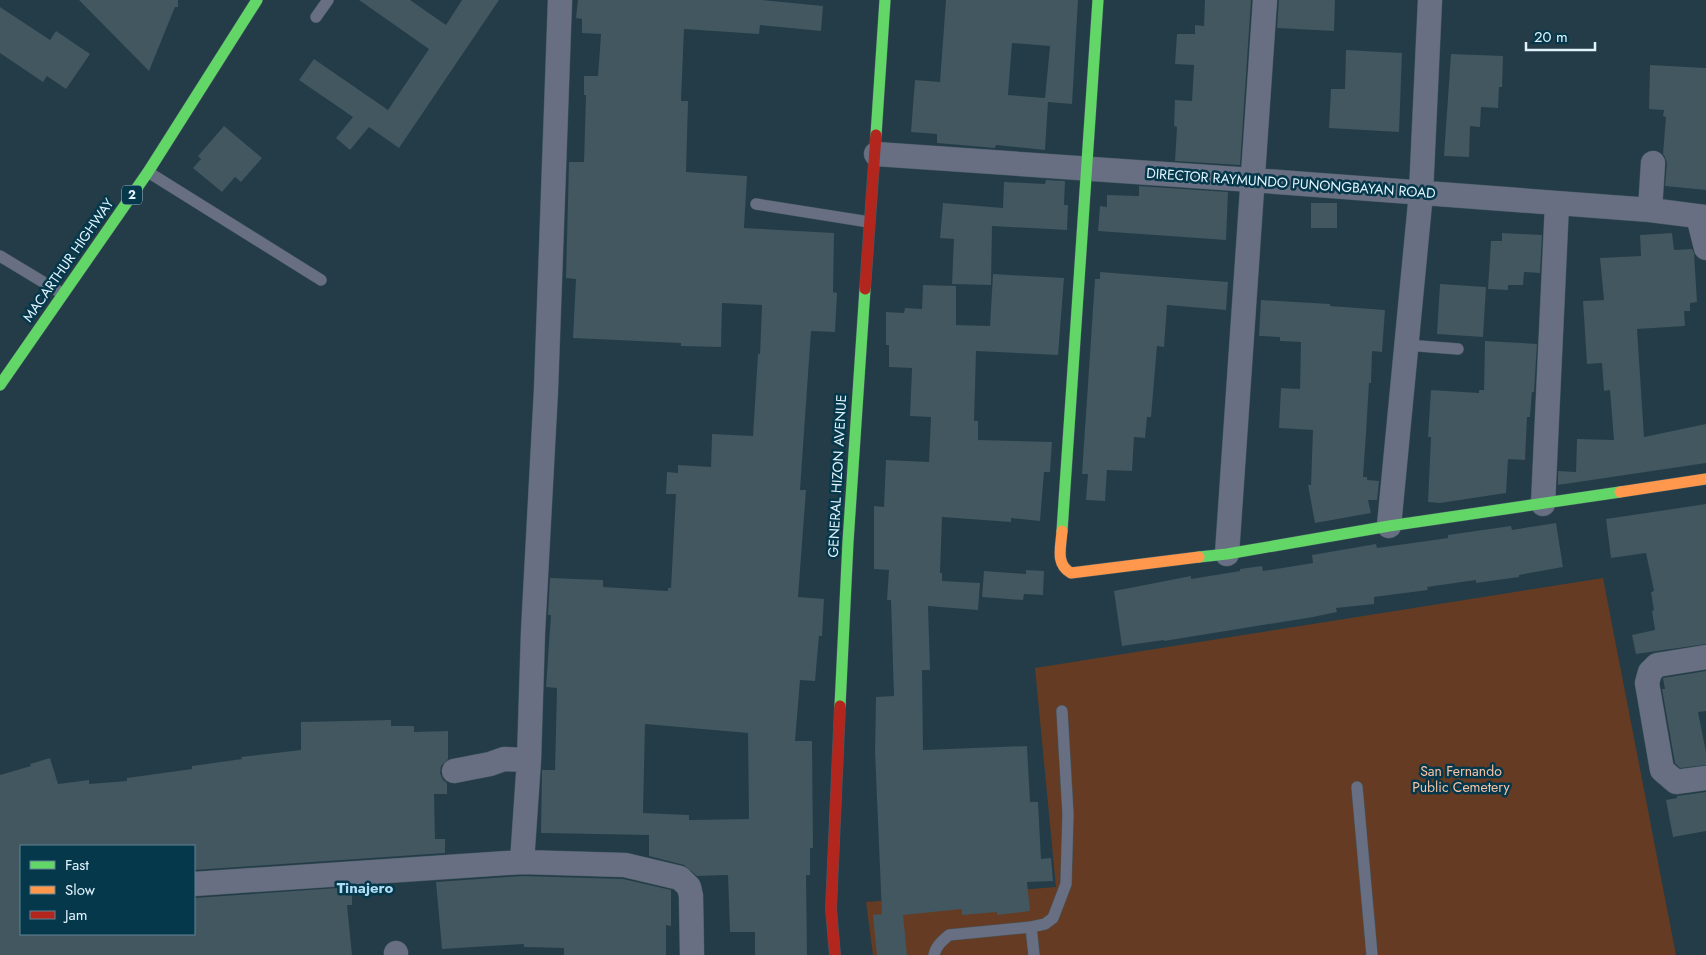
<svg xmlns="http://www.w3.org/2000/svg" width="1706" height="955" font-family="Jost,sans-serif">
<rect width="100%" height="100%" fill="#233c47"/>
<path fill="#653c23" d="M 1603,578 L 1676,955 L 873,955 L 866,902 L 1056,887 L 1035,668 Z"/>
<path fill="#42575f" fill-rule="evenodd" d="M 79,0 L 178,0 L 178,7 L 175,7 L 149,71 Z
M 359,0 L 410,0 L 446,25 L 462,0 L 499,0 L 399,148 L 369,127 L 350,150 L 336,138 L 353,117 L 299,80 L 314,59 L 388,110 L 429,49 Z
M 578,0 L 762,0 L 823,6 L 821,31 L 760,25 L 759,34 L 684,29 L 681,101 L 688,101 L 686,172 L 747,176 L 744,228 L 834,233 L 833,292 L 837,293 L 835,332 L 811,331 L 800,490 L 806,490 L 798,597 L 824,599 L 822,636 L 819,636 L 815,681 L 800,680 L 795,741 L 812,741 L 813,848 L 810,848 L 810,875 L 806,875 L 807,955 L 755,955 L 755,932 L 730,932 L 728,875 L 697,876 L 684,865 L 649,856 L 649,835 L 541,833 L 542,770 L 555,770 L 557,688 L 546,687 L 551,615 L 548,615 L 550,578 L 603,580 L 603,587 L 668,591 L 668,588 L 671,588 L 676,494 L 666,494 L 667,472 L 678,473 L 678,465 L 711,467 L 712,434 L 753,436 L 758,354 L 760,354 L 762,305 L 722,303 L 721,347 L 681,346 L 681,343 L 573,338 L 576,279 L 566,278 L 569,162 L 584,162 L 586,95 L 584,95 L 584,76 L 598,76 L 601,34 L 582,33 L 582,19 L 576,18 ZM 645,724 L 748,733 L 749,819 L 689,820 L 689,815 L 643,813 Z
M 946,0 L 1078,0 L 1072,104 L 1048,102 L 1045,150 L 996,145 L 995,148 L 937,143 L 937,134 L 911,132 L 915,80 L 940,82 ZM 1012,43 L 1050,46 L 1045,98 L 1008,95 Z
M 1205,0 L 1251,0 L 1240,165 L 1175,161 L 1177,127 L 1174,126 L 1175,100 L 1192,101 L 1194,65 L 1175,64 L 1177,34 L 1195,34 L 1195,25 L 1204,26 Z
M 1279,0 L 1335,0 L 1334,31 L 1277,28 Z
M 0,7 L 50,40 L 56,31 L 90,54 L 66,89 L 47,76 L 43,82 L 0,53 Z
M 1346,50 L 1402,53 L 1399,132 L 1329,128 L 1331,89 L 1345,89 Z
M 1451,54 L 1503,56 L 1502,87 L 1499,87 L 1498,108 L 1481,107 L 1480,127 L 1470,126 L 1469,157 L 1444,156 Z
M 1650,65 L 1706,68 L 1706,190 L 1665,186 L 1667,163 L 1665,157 L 1663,154 L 1666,117 L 1663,116 L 1664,110 L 1649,109 Z
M 224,126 L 262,158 L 241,182 L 235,177 L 222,192 L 193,168 L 201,159 L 198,156 Z
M 1046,180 L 1065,181 L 1064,205 L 1068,205 L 1067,230 L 992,226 L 991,285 L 952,284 L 954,239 L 940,238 L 943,203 L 1003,208 L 1004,182 L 1045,184 Z
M 1139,186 L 1228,192 L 1226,240 L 1098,231 L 1100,206 L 1107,207 L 1107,195 L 1139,196 Z
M 1311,203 L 1337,203 L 1337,228 L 1311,228 Z
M 1502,233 L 1542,235 L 1540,273 L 1524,272 L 1523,285 L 1508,285 L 1508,290 L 1488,289 L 1491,241 L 1502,241 Z
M 1672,233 L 1674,250 L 1692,249 L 1694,253 L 1697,302 L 1690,303 L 1690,311 L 1684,311 L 1685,326 L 1637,329 L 1644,437 L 1706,424 L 1706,463 L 1558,485 L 1558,471 L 1576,472 L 1577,439 L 1614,440 L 1610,390 L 1604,391 L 1602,363 L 1587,364 L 1583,301 L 1604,300 L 1600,258 L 1641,256 L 1640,235 Z
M 1100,272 L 1228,282 L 1226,310 L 1167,305 L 1164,347 L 1157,346 L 1151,417 L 1147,417 L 1145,438 L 1134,437 L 1132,471 L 1107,470 L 1105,501 L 1086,500 L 1088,474 L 1082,474 L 1095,279 L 1100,279 Z
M 993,274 L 1064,278 L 1058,355 L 976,351 L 974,421 L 978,421 L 978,440 L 1052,442 L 1050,472 L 1044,472 L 1040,521 L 1011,518 L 1011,522 L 942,517 L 940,573 L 942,573 L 942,581 L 980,583 L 978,610 L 928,606 L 930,670 L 922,670 L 923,750 L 1027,746 L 1030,802 L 1038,802 L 1041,859 L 1051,858 L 1053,881 L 1027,882 L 1030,911 L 997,915 L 997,912 L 962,915 L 962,909 L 903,915 L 907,955 L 877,955 L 873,915 L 882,914 L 875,752 L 876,697 L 894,696 L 891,600 L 887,600 L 889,570 L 874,569 L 874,506 L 884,507 L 886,460 L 929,462 L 931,417 L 910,416 L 912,368 L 889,367 L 889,345 L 886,345 L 886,312 L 904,313 L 905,308 L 922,309 L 923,285 L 956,286 L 956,325 L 990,326 Z
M 1440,284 L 1486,287 L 1483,337 L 1437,334 Z
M 1261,300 L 1330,304 L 1330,306 L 1385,310 L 1382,352 L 1372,351 L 1371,383 L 1369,383 L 1366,433 L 1363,477 L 1367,477 L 1367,480 L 1379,481 L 1377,500 L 1368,500 L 1371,513 L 1315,523 L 1308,485 L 1311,485 L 1313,430 L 1279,428 L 1281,388 L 1300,389 L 1301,342 L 1280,341 L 1280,337 L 1259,336 Z
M 1485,341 L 1537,344 L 1534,392 L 1532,392 L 1530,417 L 1527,417 L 1525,460 L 1508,459 L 1506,493 L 1440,503 L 1428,502 L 1431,437 L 1428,437 L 1431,390 L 1479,393 L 1479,390 L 1484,390 Z
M 1706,504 L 1706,644 L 1636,654 L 1632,635 L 1655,630 L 1652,611 L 1654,610 L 1651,592 L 1654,591 L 1646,553 L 1611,558 L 1606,519 Z
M 1556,523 L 1563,567 L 1519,575 L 1519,577 L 1476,583 L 1476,580 L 1427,587 L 1428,590 L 1374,597 L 1374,604 L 1336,608 L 1337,612 L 1313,617 L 1164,641 L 1164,640 L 1122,646 L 1114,591 L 1191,576 L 1191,579 L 1240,571 L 1240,569 L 1262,566 L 1263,571 L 1313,563 L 1312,555 L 1376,544 L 1377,548 L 1448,538 L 1448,535 L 1511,526 L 1512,530 Z
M 1026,570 L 1044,571 L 1043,595 L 1024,594 L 1023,600 L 982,597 L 984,571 L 1026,574 Z
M 1706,671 L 1706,711 L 1698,712 L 1706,752 L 1706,765 L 1680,768 L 1675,763 L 1662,689 L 1665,689 L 1663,678 Z
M 391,720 L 391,726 L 414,726 L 414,732 L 448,731 L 448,759 L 441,766 L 440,773 L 443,780 L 447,783 L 447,794 L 434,794 L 435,839 L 445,839 L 445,853 L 194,870 L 194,846 L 21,846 L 21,934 L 194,934 L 194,898 L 352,887 L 352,905 L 347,905 L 352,955 L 0,955 L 0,775 L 31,766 L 30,764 L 50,758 L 58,784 L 89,780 L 89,784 L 127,781 L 127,778 L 192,769 L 192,766 L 242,759 L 241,757 L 301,750 L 301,722 Z
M 1706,792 L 1706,831 L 1673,837 L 1666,800 L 1677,798 L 1677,796 Z
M 522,876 L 623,879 L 671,890 L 671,926 L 666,925 L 666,955 L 564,955 L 564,948 L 524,947 L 524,944 L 442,949 L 436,882 Z"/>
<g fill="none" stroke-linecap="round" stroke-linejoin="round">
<defs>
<path id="lane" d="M 316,17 L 328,0
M 148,172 L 321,280
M 756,204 L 869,222
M 0,256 L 63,294
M 1406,345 L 1458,349
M 1357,787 L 1372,955
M 934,955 C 936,946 942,941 949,935 L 1031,927
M 1034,955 L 1031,927 L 1045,924 L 1053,918 L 1066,884 L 1068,814 L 1062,711"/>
<path id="street" d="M 876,154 L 1252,180 L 1650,210 L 1706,217
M 1650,210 L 1653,163
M 1698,216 L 1706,248
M 1543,504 L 1557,204
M 1389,526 L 1421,193 L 1430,0
M 1227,554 L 1265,0
M 1706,657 L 1657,665 L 1650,672 L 1647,683 L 1662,770 L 1676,782 L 1706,778
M 454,771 L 490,764 L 504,759 L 529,760
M 522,862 L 529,760 L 533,632 L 546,390 L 560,0
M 194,884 L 522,862 L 625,865 L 680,878 L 689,887 L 691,896 L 692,955
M 396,953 L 396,955"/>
<path id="fast" d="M 876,135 L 885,0
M 0,385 L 148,172 L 257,0
M 1062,531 L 1098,0
M 1199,557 L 1227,554 L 1389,526 L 1620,492
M 840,706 L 848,542 L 865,289"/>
<path id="slow" d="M 1620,492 L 1706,479
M 1062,531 C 1061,547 1055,564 1071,573 L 1199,557"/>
<path id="jam" d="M 865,289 L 876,135
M 835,955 L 831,909 L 840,706"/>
</defs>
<use href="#lane" stroke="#445962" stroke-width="12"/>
<use href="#street" stroke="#445962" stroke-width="25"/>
<use href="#fast" stroke="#445962" stroke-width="12"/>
<use href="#slow" stroke="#445962" stroke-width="12"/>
<use href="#jam" stroke="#445962" stroke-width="12"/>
<use href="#lane" stroke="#696f82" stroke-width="11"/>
<use href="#street" stroke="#696f82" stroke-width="24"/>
<use href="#fast" stroke="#63d668" stroke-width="11"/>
<use href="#slow" stroke="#ff974d" stroke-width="11"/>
<use href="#jam" stroke="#b3261e" stroke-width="11"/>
</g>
<g text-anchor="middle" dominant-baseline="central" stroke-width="5" stroke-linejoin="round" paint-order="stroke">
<rect fill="#06384b" stroke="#9fbcc8" stroke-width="1" x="122" y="185.5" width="20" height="19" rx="4"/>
<g font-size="12" font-weight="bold" fill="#e1f4fe">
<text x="132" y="195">2</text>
</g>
<g font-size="14" fill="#e1f4fe" stroke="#06384b">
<text transform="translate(1291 183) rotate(4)">DIRECTOR RAYMUNDO PUNONGBAYAN ROAD</text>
<text transform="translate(68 260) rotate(-55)">MACARTHUR HIGHWAY</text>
<text transform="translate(837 476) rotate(-87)">GENERAL HIZON AVENUE</text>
</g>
<g font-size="14" fill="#f6c2a5" stroke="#06384b">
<text x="1461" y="771">San Fernando<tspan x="1461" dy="16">Public Cemetery</tspan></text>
</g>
<g font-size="15" font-weight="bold" fill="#aedef6" stroke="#06384b">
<text x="365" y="888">Tinajero</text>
</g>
</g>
<rect x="20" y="845" width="175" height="90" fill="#06384b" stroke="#5e8393"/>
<rect x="30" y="861" width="25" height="8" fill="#63d668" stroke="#5e8393"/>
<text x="65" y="870" font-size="15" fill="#e1f4fe">Fast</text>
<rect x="30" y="886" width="25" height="8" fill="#ff974d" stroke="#5e8393"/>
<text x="65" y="895" font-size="15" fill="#e1f4fe">Slow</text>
<rect x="30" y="911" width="25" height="8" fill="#b3261e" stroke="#5e8393"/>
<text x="65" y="920" font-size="15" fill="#e1f4fe">Jam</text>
<path d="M1526 42v8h69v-8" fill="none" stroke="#e1f4fe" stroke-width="2.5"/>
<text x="1534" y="42" font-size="15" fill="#e1f4fe" stroke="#06384b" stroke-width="4" paint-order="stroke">20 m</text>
</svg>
